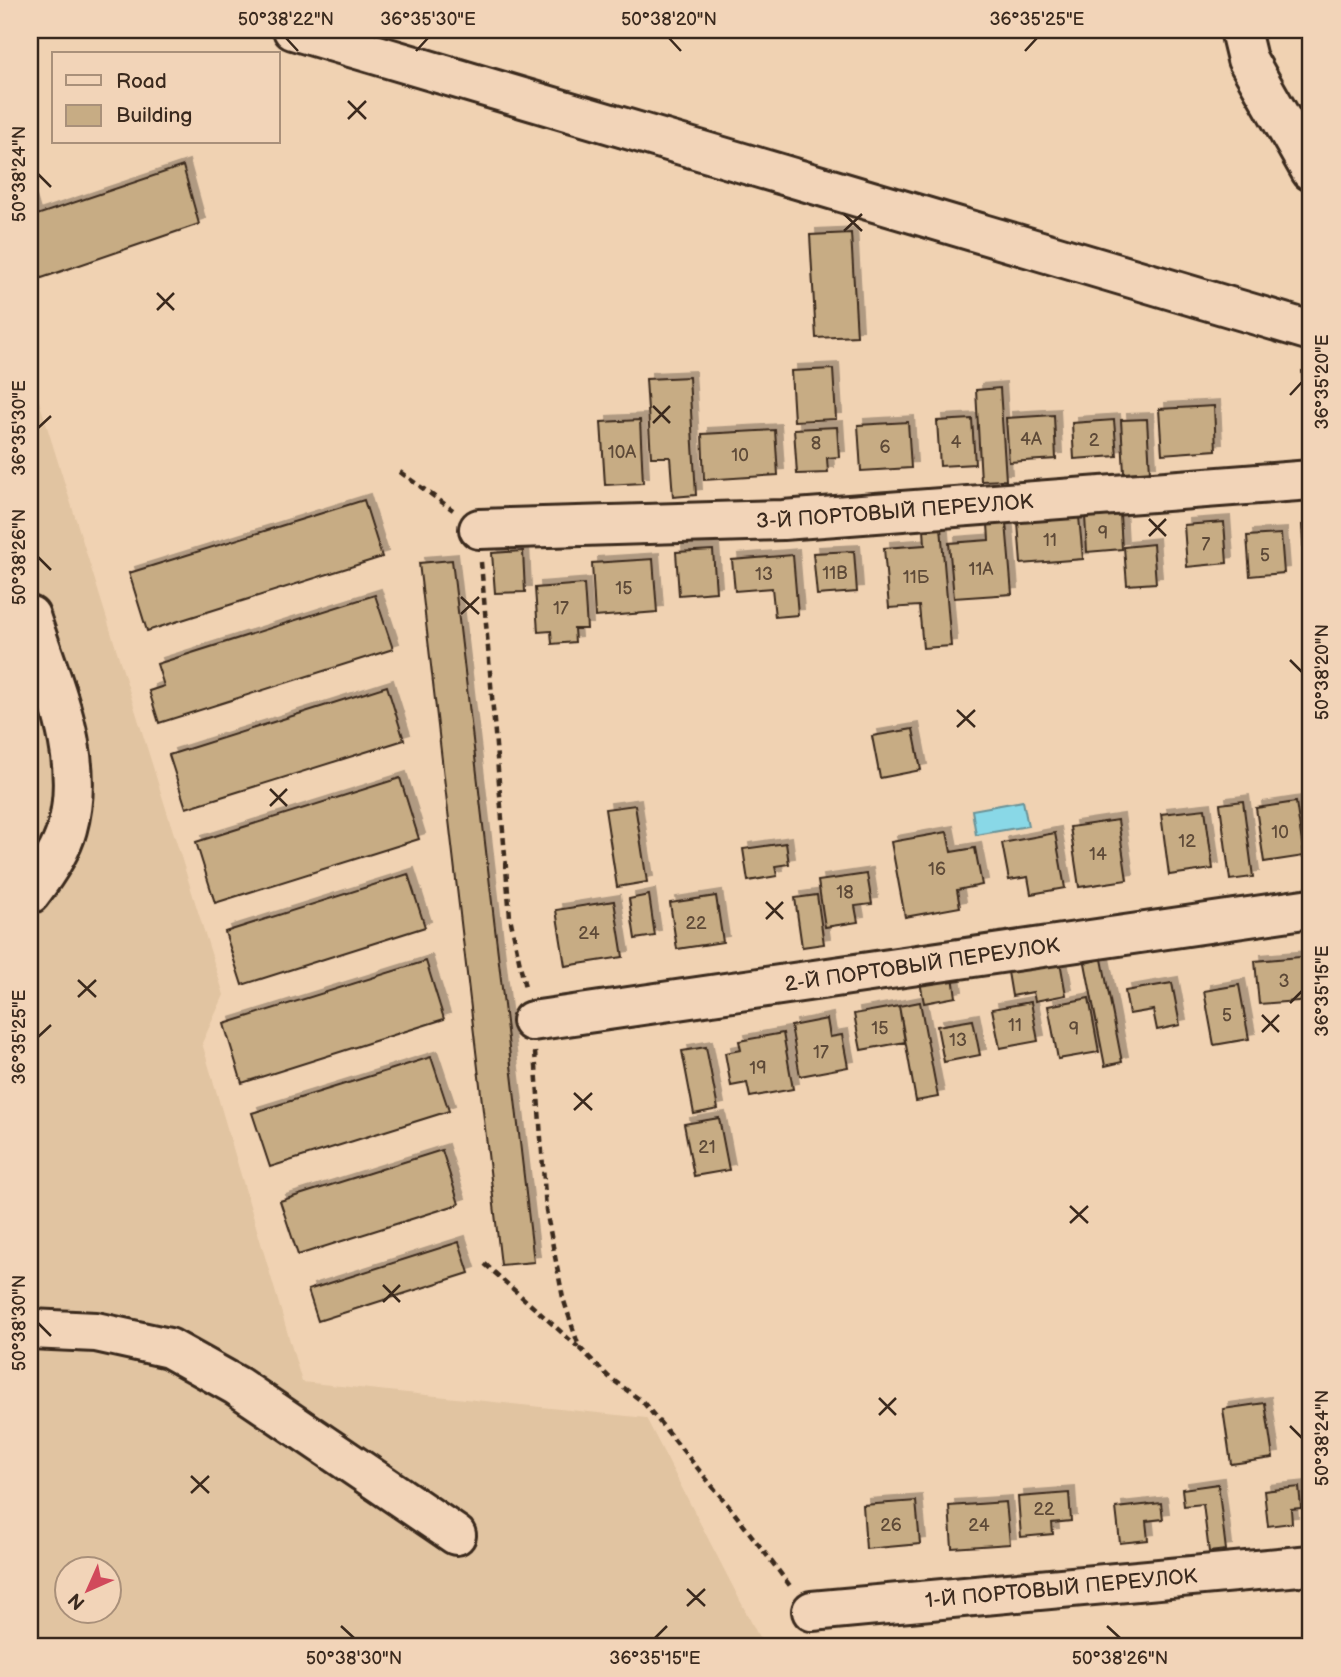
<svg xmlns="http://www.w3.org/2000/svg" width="1341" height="1677" font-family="'Balsamiq Sans',sans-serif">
<defs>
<filter id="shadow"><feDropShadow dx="6" dy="-6" stdDeviation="0" flood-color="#0004"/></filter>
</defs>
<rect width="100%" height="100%" fill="#f0d2b2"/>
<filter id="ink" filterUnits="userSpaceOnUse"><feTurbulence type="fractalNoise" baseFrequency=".0143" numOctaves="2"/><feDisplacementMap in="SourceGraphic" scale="14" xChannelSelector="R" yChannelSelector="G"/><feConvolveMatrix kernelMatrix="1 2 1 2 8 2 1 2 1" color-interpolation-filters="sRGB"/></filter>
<g filter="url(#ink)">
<path fill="#e1c4a1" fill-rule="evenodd" d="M 30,372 L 224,995 L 202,1043 L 302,1382 L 646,1418 L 764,1647 L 30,1647 ZM 66,1568 L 108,1568 L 108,1610 L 66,1610 Z"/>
<path fill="#89d8e7" stroke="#6a9297" stroke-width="2" d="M 1023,801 L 1028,826 L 976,835 L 972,810 Z"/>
<path fill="#c7ac84" stroke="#3b2a1e" stroke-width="2" filter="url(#shadow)" d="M 183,166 L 199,224 L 30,282 L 30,202 L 34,216 Z
M 851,233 L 857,336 L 816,338 L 810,235 Z
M 833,369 L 836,419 L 794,421 L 791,371 Z
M 1311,370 L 1311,462 L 1308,462 L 1302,371 Z
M 689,377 L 696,495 L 673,497 L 670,457 L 651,457 L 646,379 Z
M 1000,388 L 1006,480 L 981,481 L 976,390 Z
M 1214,406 L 1216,450 L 1162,454 L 1159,409 Z
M 1054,415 L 1056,459 L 1009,462 L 1006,418 Z
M 972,419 L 975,464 L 940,466 L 937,421 Z
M 1147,419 L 1150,472 L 1124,473 L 1121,420 Z
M 640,420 L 643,483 L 605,485 L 601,422 Z
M 1114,420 L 1117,456 L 1074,459 L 1072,423 Z
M 908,422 L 911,468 L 861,471 L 858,425 Z
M 837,427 L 839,457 L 827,458 L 828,473 L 797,474 L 794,429 Z
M 775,430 L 778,475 L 704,480 L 702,434 Z
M 364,500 L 382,557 L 147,631 L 129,573 Z
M 1120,514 L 1122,549 L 1087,552 L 1085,516 Z
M 1079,517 L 1083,559 L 1021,564 L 1018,522 Z
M 1006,522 L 1012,594 L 954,598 L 949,543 L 989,540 L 988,524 Z
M 1224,522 L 1227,563 L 1187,567 L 1184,525 Z
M 1311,524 L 1311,571 L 1305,571 L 1302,525 Z
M 941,527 L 951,646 L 923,648 L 919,606 L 889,608 L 884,548 L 925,545 L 924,529 Z
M 1281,534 L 1284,573 L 1250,576 L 1247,536 Z
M 1153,544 L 1156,583 L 1127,585 L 1124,547 Z
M 713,550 L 716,592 L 679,595 L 676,552 Z
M 523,551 L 525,592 L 495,593 L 492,553 Z
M 854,551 L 857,592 L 817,595 L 813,553 Z
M 793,555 L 798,615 L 775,617 L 772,588 L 735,591 L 732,560 Z
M 653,559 L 657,612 L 595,617 L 592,563 Z
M 452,560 L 534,1262 L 501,1265 L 419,563 Z
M 584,584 L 587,629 L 574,629 L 575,642 L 552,644 L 551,631 L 538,632 L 535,588 Z
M 375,595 L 393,649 L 159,723 L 149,691 L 164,686 L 157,664 Z
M 387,686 L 404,740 L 186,808 L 169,755 Z
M 913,729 L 921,770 L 880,778 L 872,736 Z
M 400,778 L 419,839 L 215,903 L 196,842 Z
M 1243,801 L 1253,877 L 1230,880 L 1220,804 Z
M 1296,802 L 1304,856 L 1264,862 L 1256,808 Z
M 635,805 L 647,882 L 617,887 L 605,809 Z
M 1205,809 L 1213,869 L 1169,875 L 1161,814 Z
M 1118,820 L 1127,880 L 1079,887 L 1070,827 Z
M 947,832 L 951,852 L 975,848 L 982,885 L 957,890 L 960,907 L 905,917 L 891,842 Z
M 1055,833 L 1065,888 L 1031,894 L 1028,877 L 1009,880 L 1002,843 Z
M 786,843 L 789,864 L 775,866 L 777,876 L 748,881 L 743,849 Z
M 408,874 L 425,927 L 242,985 L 225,932 Z
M 867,874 L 872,904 L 855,906 L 858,922 L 825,927 L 818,881 Z
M 649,895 L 655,936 L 635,939 L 629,899 Z
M 817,895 L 824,944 L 802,947 L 795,898 Z
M 716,896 L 723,942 L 677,949 L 670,903 Z
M 614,901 L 623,957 L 565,966 L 556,910 Z
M 1059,956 L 1066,995 L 1035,1001 L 1033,992 L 1012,996 L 1007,966 Z
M 1311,956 L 1311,1000 L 1259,1004 L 1255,961 Z
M 1102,959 L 1122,1062 L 1105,1066 L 1085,963 Z
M 426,961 L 444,1019 L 242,1083 L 224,1024 Z
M 953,976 L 956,997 L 924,1003 L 920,982 Z
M 1172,983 L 1180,1025 L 1157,1030 L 1153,1010 L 1129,1014 L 1125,991 Z
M 1239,985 L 1249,1039 L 1214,1045 L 1204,991 Z
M 1089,998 L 1099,1052 L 1058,1059 L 1048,1006 Z
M 920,1002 L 938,1097 L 916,1101 L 899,1006 Z
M 1031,1002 L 1038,1041 L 1000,1048 L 992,1009 Z
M 899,1006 L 905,1042 L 861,1050 L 854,1014 Z
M 827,1019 L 830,1037 L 842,1035 L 848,1067 L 800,1076 L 791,1026 Z
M 973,1020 L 980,1055 L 944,1062 L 937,1026 Z
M 783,1033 L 793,1089 L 750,1097 L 747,1083 L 731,1086 L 725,1053 L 741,1050 L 739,1041 Z
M 706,1047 L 718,1109 L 694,1114 L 682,1051 Z
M 431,1057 L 449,1111 L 270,1167 L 252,1113 Z
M 719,1118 L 729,1170 L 694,1176 L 684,1124 Z
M 442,1150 L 459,1204 L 298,1255 L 280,1201 Z
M 459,1242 L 469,1273 L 318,1321 L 308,1290 Z
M 1265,1403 L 1273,1458 L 1231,1464 L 1223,1409 Z
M 1218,1484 L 1226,1550 L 1209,1552 L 1203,1504 L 1184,1506 L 1182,1489 Z
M 1299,1487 L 1301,1508 L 1291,1509 L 1292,1523 L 1268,1526 L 1264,1491 Z
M 1069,1493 L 1071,1521 L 1052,1523 L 1053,1534 L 1021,1537 L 1018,1497 Z
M 916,1501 L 920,1544 L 866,1549 L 863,1505 Z
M 1006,1502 L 1010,1544 L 952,1548 L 949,1506 Z
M 1161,1503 L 1163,1519 L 1146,1521 L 1148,1540 L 1120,1543 L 1116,1508 Z"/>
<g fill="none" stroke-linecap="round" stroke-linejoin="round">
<defs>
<g id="minor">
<path d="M 293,30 L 1311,331"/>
<path d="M 1240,30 L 1247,59 L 1311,171"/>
<path id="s1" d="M 479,529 L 783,520 L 1311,480"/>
<path d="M 30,616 C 52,685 87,756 67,829 C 61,852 44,876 30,894"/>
<path id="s2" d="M 532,1021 L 1311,908"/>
<path d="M 30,1329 L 96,1332 L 169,1348 L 237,1386 L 456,1535"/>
<path id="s3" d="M 812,1611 L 1311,1565"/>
</g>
</defs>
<use href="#minor" stroke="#3b2a1e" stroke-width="44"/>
<path stroke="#3b2a1e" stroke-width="4.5" stroke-dasharray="7 5" stroke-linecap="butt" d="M 400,472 L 453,510
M 481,562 L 510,917 L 525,988
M 535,1052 L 546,1210 L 563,1298 L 579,1347 L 609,1377 L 643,1402 L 732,1510 L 791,1587
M 485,1264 L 578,1347"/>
<use href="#minor" stroke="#f2d4b8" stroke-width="38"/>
</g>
</g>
<path fill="none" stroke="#3b2a1e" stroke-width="2.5" d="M 286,38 L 298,51M 669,38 L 681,51M 416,51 L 428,38M 1025,51 L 1037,38M 348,101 L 366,119M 348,119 L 366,101M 38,174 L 51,187M 844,214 L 862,231M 844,231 L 862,214M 157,293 L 174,310M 157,310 L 174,293M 1290,395 L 1302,382M 653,406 L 670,423M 653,423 L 670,406M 38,428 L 51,416M 1149,519 L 1166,536M 1149,536 L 1166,519M 38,557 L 51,570M 461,597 L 479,614M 461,614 L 479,597M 1290,660 L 1302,672M 957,710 L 975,727M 957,727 L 975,710M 270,789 L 287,806M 270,806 L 287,789M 766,902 L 783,919M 766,919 L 783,902M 78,980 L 96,997M 78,997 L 96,980M 1290,1003 L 1302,991M 1262,1015 L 1279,1032M 1262,1032 L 1279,1015M 38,1037 L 51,1025M 574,1093 L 592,1110M 574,1110 L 592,1093M 1070,1206 L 1088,1223M 1070,1223 L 1088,1206M 383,1285 L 400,1302M 383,1302 L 400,1285M 38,1323 L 51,1336M 879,1398 L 896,1415M 879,1415 L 896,1398M 1290,1426 L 1302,1438M 191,1476 L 209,1493M 191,1493 L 209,1476M 687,1589 L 705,1606M 687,1606 L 705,1589M 341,1626 L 354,1638M 1107,1626 L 1120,1638M 655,1638 L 667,1626"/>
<g text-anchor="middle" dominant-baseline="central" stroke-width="5" stroke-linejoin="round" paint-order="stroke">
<g font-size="18" fill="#5e4a38">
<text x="1031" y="439">4А</text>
<text x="1094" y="440">2</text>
<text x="956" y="442">4</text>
<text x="816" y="443">8</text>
<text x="885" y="447">6</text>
<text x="622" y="452">10А</text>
<text x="740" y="455">10</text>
<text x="1103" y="533">9</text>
<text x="1050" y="540">11</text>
<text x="1206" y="544">7</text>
<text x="1265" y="555">5</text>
<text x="981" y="569">11А</text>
<text x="835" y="573">11В</text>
<text x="764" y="574">13</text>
<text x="916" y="577">11Б</text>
<text x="624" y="588">15</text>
<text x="561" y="608">17</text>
<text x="1280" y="832">10</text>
<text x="1187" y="841">12</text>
<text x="1098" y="854">14</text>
<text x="937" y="869">16</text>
<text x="845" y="892">18</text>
<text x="696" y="923">22</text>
<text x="589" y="933">24</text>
<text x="1284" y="981">3</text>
<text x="1227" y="1015">5</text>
<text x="1015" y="1025">11</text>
<text x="880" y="1028">15</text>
<text x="1074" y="1029">9</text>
<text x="958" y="1040">13</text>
<text x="821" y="1052">17</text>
<text x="758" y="1068">19</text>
<text x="707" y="1147">21</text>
<text x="1044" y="1509">22</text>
<text x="891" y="1525">26</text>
<text x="979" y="1525">24</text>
</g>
<g font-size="21" fill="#3b2a1e" stroke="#f2d4b8">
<text stroke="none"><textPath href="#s1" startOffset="416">3-Й ПОРТОВЫЙ ПЕРЕУЛОК</textPath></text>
<text stroke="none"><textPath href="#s2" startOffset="394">2-Й ПОРТОВЫЙ ПЕРЕУЛОК</textPath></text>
<text stroke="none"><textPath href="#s3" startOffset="250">1-Й ПОРТОВЫЙ ПЕРЕУЛОК</textPath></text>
</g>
</g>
<rect width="1341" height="1677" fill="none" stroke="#f2d4b8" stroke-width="77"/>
<rect x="52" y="52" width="228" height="91" fill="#f2d4b8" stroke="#a9907a" stroke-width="2"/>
<rect x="66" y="75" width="35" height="10" fill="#f2d4b8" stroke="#a9907a" stroke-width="2"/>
<text x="116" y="88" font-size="21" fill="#3b2a1e">Road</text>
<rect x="66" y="105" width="35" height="21" fill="#c7ac84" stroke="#a9907a" stroke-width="2"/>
<text x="116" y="122" font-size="21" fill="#3b2a1e">Building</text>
<g transform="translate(88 1590) rotate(225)"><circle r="33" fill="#f2d4b8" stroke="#a9907a" stroke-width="2"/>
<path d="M0-5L12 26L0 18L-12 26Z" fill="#d1495b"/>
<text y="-10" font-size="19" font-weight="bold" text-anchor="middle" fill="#3b2a1e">N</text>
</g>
<rect x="38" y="38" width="1264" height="1600" fill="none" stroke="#3b2a1e" stroke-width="2.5"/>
<g font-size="18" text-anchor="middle" fill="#3b2a1e">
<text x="286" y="25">50°38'22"N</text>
<text x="428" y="25">36°35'30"E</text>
<text x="669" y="25">50°38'20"N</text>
<text x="1037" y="25">36°35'25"E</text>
<text transform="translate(19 174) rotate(-90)" y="6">50°38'24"N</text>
<text transform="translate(1322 382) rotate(-90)" y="6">36°35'20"E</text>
<text transform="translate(19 428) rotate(-90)" y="6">36°35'30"E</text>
<text transform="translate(19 557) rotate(-90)" y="6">50°38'26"N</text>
<text transform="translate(1322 672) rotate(-90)" y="6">50°38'20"N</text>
<text transform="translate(1322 991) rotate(-90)" y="6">36°35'15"E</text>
<text transform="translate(19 1037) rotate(-90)" y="6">36°35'25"E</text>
<text transform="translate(19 1323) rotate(-90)" y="6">50°38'30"N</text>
<text transform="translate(1322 1438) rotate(-90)" y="6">50°38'24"N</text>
<text x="354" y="1664">50°38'30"N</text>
<text x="655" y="1664">36°35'15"E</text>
<text x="1120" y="1664">50°38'26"N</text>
</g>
</svg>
